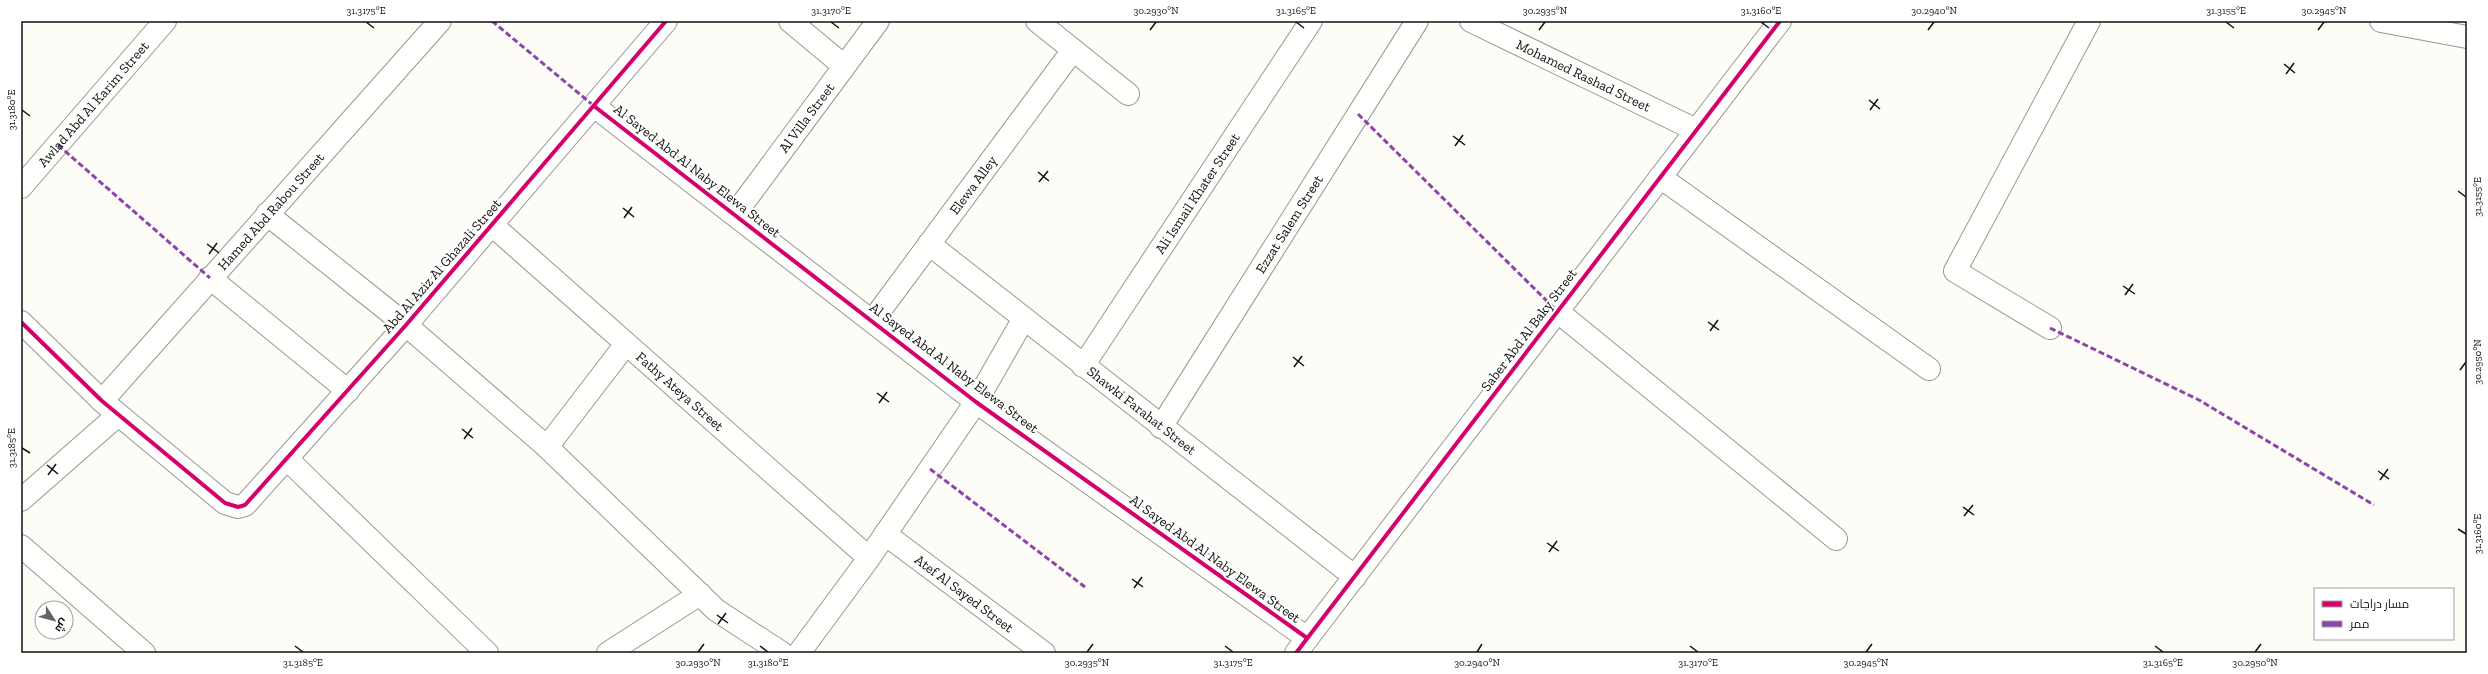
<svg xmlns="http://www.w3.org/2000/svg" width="2488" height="674" font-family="'Zilla Slab',Cairo,serif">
<rect width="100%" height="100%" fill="#fdfcf7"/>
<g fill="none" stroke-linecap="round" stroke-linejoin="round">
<defs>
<g id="minor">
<path d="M 790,21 L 844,66"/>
<path d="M 1037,21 L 1128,94"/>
<path id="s1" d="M 1471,21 L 1696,130"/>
<path d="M 594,106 L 976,402 L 1307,638"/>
<path d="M 1660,177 L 1929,369"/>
<path id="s2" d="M 21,187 L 165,21"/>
<path d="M 267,214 L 406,325 L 547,447 L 716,610 L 782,653"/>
<path id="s3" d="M 735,214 L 878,21"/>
<path id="s4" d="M 492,225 L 869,558"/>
<path id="s5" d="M 929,244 L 1355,577"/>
<path d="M 210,278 L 348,391"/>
<path d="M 1557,311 L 1836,539"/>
<path id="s6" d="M 873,320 L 1073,50"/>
<path d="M 21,322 L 102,401 L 225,503 L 238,507 L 245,505 L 406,325 L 666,21"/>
<path d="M 2050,328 L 1955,271 L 2089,21"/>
<path id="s7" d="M 1083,366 L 1311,21"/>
<path id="s8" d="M 102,401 L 440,21"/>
<path id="s9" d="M 1161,427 L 1417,21"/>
<path d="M 547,447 L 626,344"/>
<path d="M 287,459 L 487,653"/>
<path d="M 21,500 L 118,415"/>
<path id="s10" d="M 885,534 L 1044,653"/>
<path d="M 21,546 L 144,653"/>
<path d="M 608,653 L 700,594"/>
<path d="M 799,653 L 869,558 L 976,402 L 1023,320"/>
<path d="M 1296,653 L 1780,21"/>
</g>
<path id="tertiary" d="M 2381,21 L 2467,37"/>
</defs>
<use href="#minor" stroke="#979795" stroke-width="24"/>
<use href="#tertiary" stroke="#979795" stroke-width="24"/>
<use href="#minor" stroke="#fffffe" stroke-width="22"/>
<use href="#tertiary" stroke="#fffffe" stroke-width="22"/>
<path stroke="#8e44ad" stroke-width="3" stroke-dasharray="6 3" stroke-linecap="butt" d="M 492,21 L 594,106
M 1358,114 L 1557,311
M 58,145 L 210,278
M 2050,328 L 2199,400 L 2374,505
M 930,469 L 1085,587"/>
<defs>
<path id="cycleway" d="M 594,106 L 976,402 L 1307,638
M 21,322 L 102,401 L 225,503 L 238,507 L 245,505 L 406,325 L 666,21
M 1296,653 L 1780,21"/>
</defs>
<use href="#cycleway" stroke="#fff" stroke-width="6"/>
<use href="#cycleway" stroke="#d6006c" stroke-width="4"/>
</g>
<path fill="none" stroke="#111" stroke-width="1.5" d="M 366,22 L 374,28M 831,22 L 839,28M 1296,22 L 1304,28M 1761,22 L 1769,28M 2226,22 L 2234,28M 1150,30 L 1156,22M 1539,30 L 1545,22M 1928,30 L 1934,22M 2318,30 L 2324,22M 2284,64 L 2295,73M 2286,74 L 2294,63M 1869,100 L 1880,109M 22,110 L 30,116M 1870,110 L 1878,99M 1453,136 L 1465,145M 1455,146 L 1463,135M 1038,172 L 1049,181M 1039,182 L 1048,171M 2458,191 L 2466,197M 623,208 L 634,217M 624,218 L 632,207M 207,244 L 219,253M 209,254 L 217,243M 2123,286 L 2135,294M 2125,295 L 2133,284M 1708,322 L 1719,330M 1710,331 L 1718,320M 1293,357 L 1304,366M 1294,367 L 1302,356M 2460,370 L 2466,362M 877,393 L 889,402M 879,403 L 887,392M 462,429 L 473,438M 464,439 L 472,428M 22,448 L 30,453M 47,465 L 58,474M 2378,471 L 2389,479M 48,475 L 56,464M 2380,480 L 2388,469M 1963,507 L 1974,515M 1964,516 L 1973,505M 2458,529 L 2466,534M 1547,543 L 1559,551M 1549,552 L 1557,541M 1132,579 L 1143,587M 1134,588 L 1142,577M 717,615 L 728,623M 718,624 L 726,613M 295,646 L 303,652M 760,646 L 768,652M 1225,646 L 1233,652M 1690,646 L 1698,652M 2155,646 L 2163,652M 698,652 L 704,644M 1087,652 L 1093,644M 1477,652 L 1482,644M 1866,652 L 1872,644M 2255,652 L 2261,644"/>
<g text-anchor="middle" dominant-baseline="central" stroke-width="4" stroke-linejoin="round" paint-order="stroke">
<g font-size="14" fill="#111" stroke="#fff">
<text stroke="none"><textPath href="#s1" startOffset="125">Mohamed Rashad Street</textPath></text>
<text stroke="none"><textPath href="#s2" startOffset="110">Awlad Abd Al Karim Street</textPath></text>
<text stroke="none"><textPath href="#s3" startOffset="120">Al Villa Street</textPath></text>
<text transform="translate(697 171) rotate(38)">Al Sayed Abd Al Naby Elewa Street</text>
<text stroke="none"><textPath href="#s6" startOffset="168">Elewa Alley</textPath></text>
<text stroke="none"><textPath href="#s7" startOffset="207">Ali Ismail Khater Street</textPath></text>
<text stroke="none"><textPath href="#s8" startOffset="254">Hamed Abd Rabou Street</textPath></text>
<text stroke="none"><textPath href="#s9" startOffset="240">Ezzat Salem Street</textPath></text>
<text transform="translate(442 266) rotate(-49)">Abd Al Aziz Al Ghazali Street</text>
<text transform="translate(1529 330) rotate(-53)">Saber Abd Al Baky Street</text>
<text transform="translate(954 368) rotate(37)">Al Sayed Abd Al Naby Elewa Street</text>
<text stroke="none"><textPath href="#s4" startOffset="251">Fathy Ateya Street</textPath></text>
<text stroke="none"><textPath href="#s5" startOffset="270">Shawki Farahat Street</textPath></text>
<text transform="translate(1215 559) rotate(36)">Al Sayed Abd Al Naby Elewa Street</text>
<text stroke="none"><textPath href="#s10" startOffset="99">Atef Al Sayed Street</textPath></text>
</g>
</g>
<rect width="2488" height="674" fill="none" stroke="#ffffff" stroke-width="44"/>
<rect x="2314" y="588" width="140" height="52" fill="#ffffff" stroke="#a0a0a0"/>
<rect x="2322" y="601" width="20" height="6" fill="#d6006c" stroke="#a0a0a0"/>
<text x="2350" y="608" font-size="12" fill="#111111">مسار دراجات</text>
<rect x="2322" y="621" width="20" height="6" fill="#8e44ad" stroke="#a0a0a0"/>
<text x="2350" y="628" font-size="12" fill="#111111">ممر</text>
<g transform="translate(54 620) rotate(126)"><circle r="19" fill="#ffffff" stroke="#a0a0a0"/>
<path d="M0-3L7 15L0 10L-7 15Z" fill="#646362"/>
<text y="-6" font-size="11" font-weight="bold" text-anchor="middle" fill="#111111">ش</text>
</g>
<rect x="22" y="22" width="2444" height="630" fill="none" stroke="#111" stroke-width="1.5"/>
<g font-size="10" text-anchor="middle" fill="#111">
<text x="366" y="14">31.3175°E</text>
<text x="831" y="14">31.3170°E</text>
<text x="1156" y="14">30.2930°N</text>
<text x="1296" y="14">31.3165°E</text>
<text x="1545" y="14">30.2935°N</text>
<text x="1761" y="14">31.3160°E</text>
<text x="1934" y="14">30.2940°N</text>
<text x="2226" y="14">31.3155°E</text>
<text x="2324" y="14">30.2945°N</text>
<text transform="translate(11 110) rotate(-90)" y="4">31.3180°E</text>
<text transform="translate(2477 197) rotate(-90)" y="4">31.3155°E</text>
<text transform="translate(2477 362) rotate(-90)" y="4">30.2950°N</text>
<text transform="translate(11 448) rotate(-90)" y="4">31.3185°E</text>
<text transform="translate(2477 534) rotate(-90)" y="4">31.3160°E</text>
<text x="303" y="666">31.3185°E</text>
<text x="698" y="666">30.2930°N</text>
<text x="768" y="666">31.3180°E</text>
<text x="1087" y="666">30.2935°N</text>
<text x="1233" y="666">31.3175°E</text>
<text x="1477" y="666">30.2940°N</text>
<text x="1698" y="666">31.3170°E</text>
<text x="1866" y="666">30.2945°N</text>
<text x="2163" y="666">31.3165°E</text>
<text x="2255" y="666">30.2950°N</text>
</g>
</svg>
